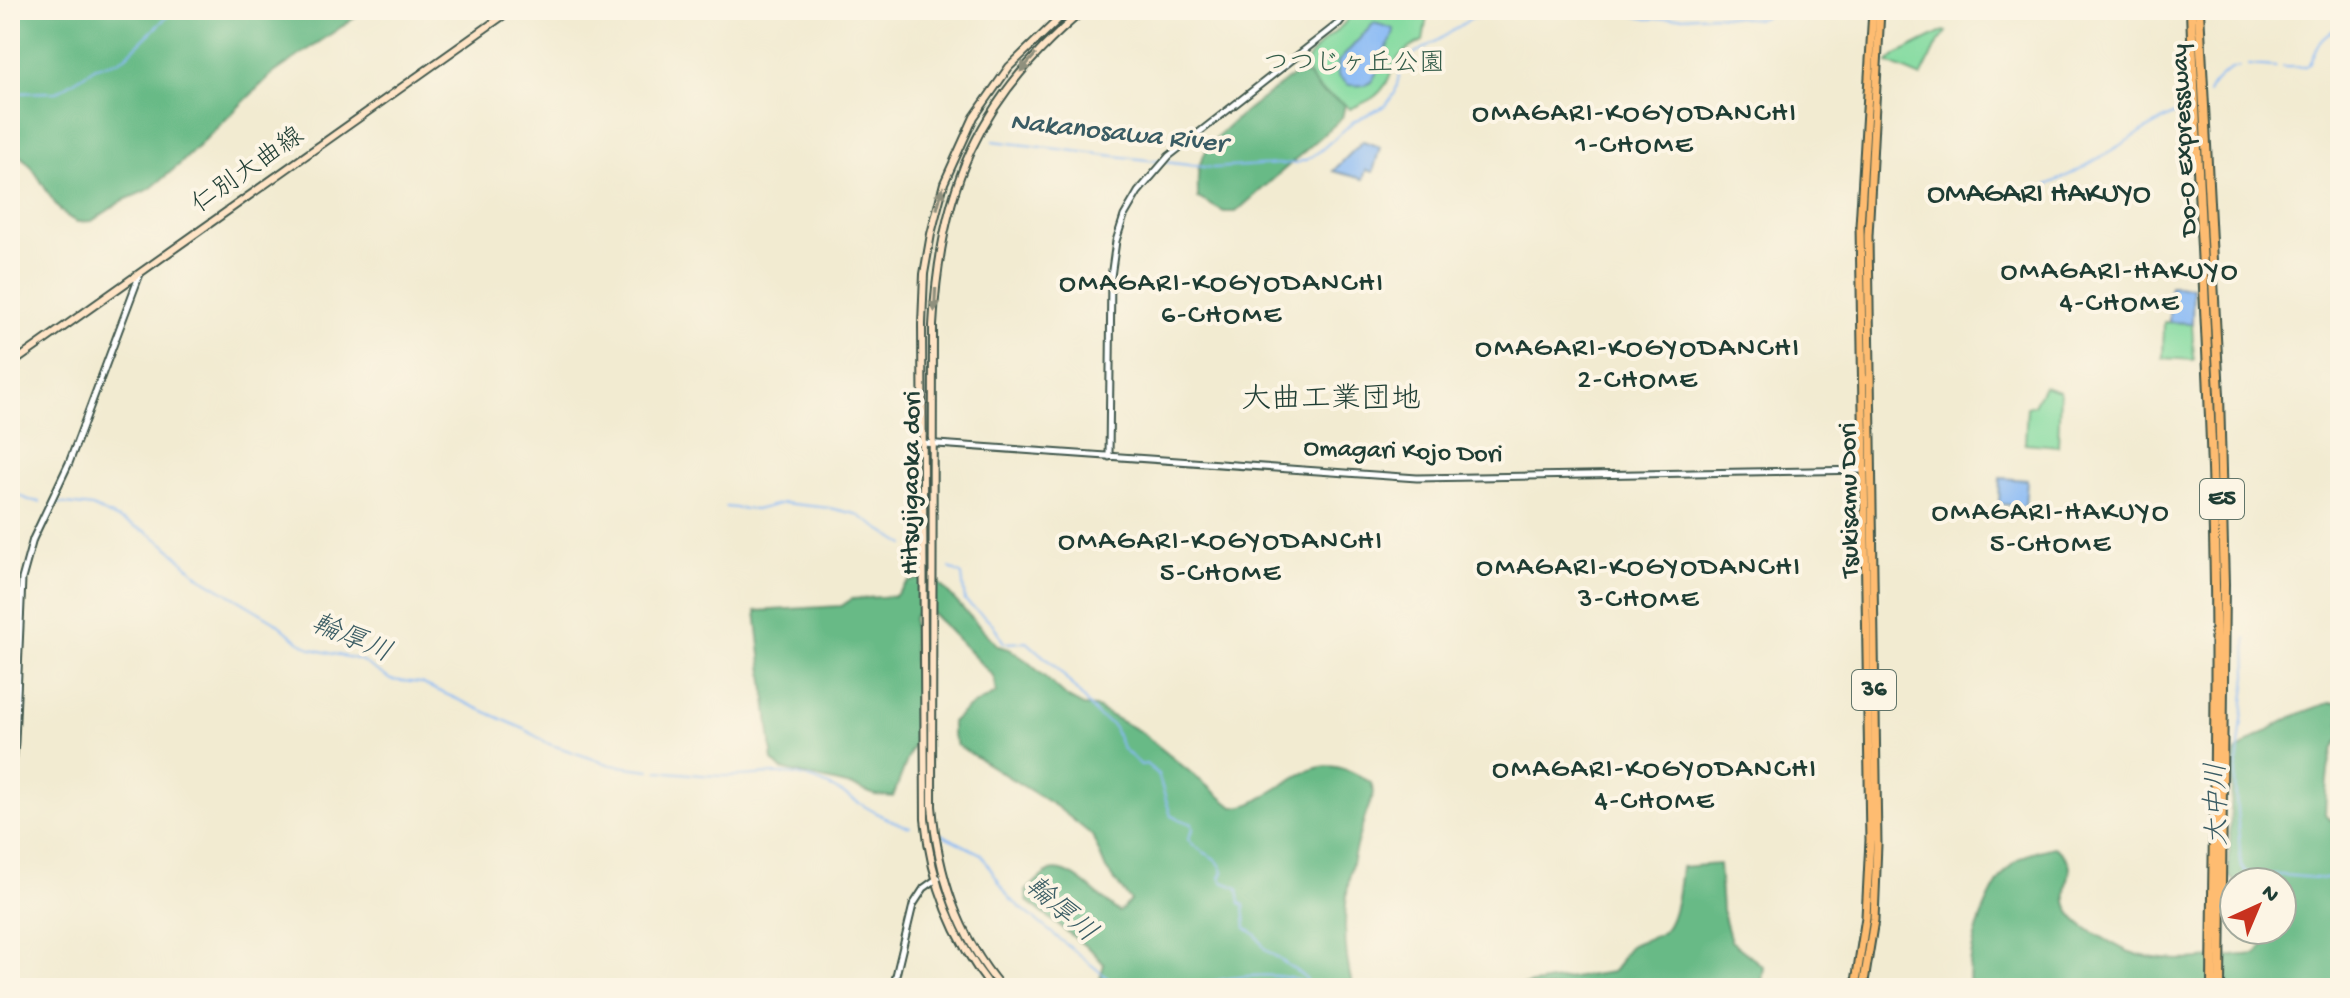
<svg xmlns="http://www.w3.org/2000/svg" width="2350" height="998" font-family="'Gochi Hand','Klee One',sans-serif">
<rect width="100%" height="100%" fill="#fcf5e5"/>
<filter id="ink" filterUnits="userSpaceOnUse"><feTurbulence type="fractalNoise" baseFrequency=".0125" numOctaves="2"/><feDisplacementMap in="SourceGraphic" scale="16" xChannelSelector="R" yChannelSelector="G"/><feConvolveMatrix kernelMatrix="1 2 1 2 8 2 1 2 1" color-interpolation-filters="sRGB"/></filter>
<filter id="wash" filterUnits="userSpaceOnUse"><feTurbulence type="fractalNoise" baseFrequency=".006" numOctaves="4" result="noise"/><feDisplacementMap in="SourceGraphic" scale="32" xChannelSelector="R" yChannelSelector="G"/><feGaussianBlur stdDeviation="1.8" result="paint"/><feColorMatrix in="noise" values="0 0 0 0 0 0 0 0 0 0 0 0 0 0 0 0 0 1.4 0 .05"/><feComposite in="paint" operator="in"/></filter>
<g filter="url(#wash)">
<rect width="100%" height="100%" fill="#f2ebd1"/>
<path fill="#81da9f" stroke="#508c6a" stroke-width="2" d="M 1353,10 L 1428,10 L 1423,41 C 1382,58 1400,77 1374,97 C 1367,102 1358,105 1350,109 C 1341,99 1328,97 1319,88 C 1282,53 1342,39 1353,10 Z
M 1944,31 L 1947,32 L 1936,46 L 1921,77 L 1888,63 L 1896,55 Z
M 2164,322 L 2192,323 L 2194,360 L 2163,358 Z
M 2044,386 L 2060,391 L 2058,446 L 2025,443 L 2027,407 L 2034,405 Z"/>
<path fill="#68ba86" stroke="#447c5d" stroke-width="2" d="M 10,10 L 366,10 L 271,75 L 180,164 L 150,189 L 122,201 L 92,221 L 77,222 C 45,208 43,164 10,150 Z
M 1298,72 L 1309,76 L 1320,91 L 1345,104 L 1342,118 L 1236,212 L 1224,212 L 1198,198 C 1198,183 1196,168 1204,155 C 1219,126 1272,92 1298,72 Z
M 932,576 L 998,646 L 1009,649 L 1027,661 L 1068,698 L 1083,706 L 1095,707 L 1141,732 L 1233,807 C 1248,807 1255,802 1268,794 C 1309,769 1326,752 1371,783 L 1374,793 C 1349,855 1335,922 1353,988 C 1338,988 1322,989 1307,988 C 1292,987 1278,981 1263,988 L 1098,988 L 1104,964 L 1093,952 L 1027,901 L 1026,891 C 1033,885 1042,874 1051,871 C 1071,864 1102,901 1119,912 L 1131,901 L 1106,869 L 1092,835 L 1057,807 L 957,745 L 952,733 L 952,722 L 966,709 L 996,693 L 994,677 L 933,614 L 919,611 L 913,618 L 914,669 L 917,679 L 922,731 L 910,752 L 893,797 L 875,795 L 855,787 L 781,769 L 773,761 L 756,611 L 841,606 L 852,599 L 895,596 L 908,582 Z
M 2330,703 L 2340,703 L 2340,739 C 2326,752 2326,795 2325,814 L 2330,820 L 2340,820 L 2340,988 L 1970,988 C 1965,952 1988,880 2019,859 C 2029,852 2043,850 2054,847 C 2083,867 2063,875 2066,901 C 2068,915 2082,926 2094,933 C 2105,939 2116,946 2127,951 C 2167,967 2214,957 2256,954 L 2268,941 L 2268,930 L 2282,930 L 2282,882 L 2235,882 L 2229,876 L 2232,774 L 2235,753 C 2265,730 2294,713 2330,703 Z
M 1719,864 L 1722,910 L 1731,941 L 1764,967 L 1761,988 L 1505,988 L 1612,972 C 1621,965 1621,953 1630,946 C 1639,940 1651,939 1660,934 C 1676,925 1679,884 1681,867 Z"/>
<path fill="#89baf5" stroke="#547c94" stroke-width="2" d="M 1374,23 L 1394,29 C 1394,41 1385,48 1381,59 C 1374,78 1376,88 1349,85 L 1338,76 L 1338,62 Z
M 1363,141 L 1380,147 L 1373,172 L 1366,170 L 1363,179 L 1333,171 Z
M 2170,286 L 2193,287 L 2192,323 L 2169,322 Z
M 2000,478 L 2027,480 L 2025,506 L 1999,504 Z"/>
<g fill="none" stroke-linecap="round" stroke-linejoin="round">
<path stroke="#89baf5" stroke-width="2" d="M 1611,10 L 1648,19 L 1714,15 L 1758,19 L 1786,10
M 2248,65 L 2276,67
M 2283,67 C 2318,68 2304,66 2320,42 C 2324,36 2334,30 2340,25
M 10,93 L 57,92 L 96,67 L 116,62 L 125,57 L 174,10
M 2208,93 C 2212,82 2228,68 2239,67
M 993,141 L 1213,168 L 1296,163 L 1308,159 L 1320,151 L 1354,121 L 1385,106 L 1395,93 L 1401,67 L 1410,56 L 1445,36 L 1470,19 L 1515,10
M 2047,185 C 2098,164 2142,126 2193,106
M 10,491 L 29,500 L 40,502
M 58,503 L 92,507 L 147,532 L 164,544 L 200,577 L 274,621 L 297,640 L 312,649 L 360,660 L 391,680 L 421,683 L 524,729 L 549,744 L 611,765 L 650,770
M 726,507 L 755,510 L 783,503 L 830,508 L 856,514 L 905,545
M 950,568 L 962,575 L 965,601 L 993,624 L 1004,643 L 1027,642 L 1059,670 L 1098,716 L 1113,725 L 1122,748 L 1141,765 L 1146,764 L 1158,774 L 1171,816 L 1192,824 L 1193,829 L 1188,839 C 1200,856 1217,852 1223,872 L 1220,878 L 1223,882 L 1238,888 L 1240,903 L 1244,905 L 1246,928 L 1256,935 L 1265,949 L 1306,978 L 1308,984
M 2246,639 L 2247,675 L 2235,783 L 2241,866 L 2245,872 L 2340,880
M 658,771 C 683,773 707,777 732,776 C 756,776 782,771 805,777 C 843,787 872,817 910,827
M 941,834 L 981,854 L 1010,899 L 1120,988
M 1183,988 C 1219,979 1283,965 1314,988"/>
</g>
</g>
<g filter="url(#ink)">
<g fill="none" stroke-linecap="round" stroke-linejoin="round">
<defs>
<path id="tertiary" d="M 923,443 L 1417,478 L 1866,470
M 1109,457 L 1111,277 L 1116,241 L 1124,216 L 1138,192 L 1169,156 L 1339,23 L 1349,10
M 10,802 L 15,742 L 22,579 L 33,539 L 69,463 L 140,274
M 893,988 L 913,905 L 924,888 L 938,878"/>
<path id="secondary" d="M 10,365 L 511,10
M 992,988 C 953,939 931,882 925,819 L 922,324 L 924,274 L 931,234 L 944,183 L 974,117 L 1009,67 L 1068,10
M 1002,988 C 957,935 938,874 932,806 L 933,326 C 940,189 977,99 1084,10"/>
<path id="trunk" d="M 1855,988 L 1866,917 L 1870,840 L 1860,226 L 1873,10
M 1863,988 L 1874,920 L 1877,844 L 1868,236 L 1880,10"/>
<path id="motorway" d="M 2191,10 C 2197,185 2210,360 2214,535 C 2218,686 2213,837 2212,988
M 2199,10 L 2219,395 L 2224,584 L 2220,988"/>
</defs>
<use href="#tertiary" stroke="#3f574c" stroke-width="9"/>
<use href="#secondary" stroke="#3f574c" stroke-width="10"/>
<use href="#trunk" stroke="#3f574c" stroke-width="11"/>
<use href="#motorway" stroke="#3f574c" stroke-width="12"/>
<use href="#tertiary" stroke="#fff" stroke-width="5"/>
<use href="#secondary" stroke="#ffe4c6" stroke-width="6"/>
<use href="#trunk" stroke="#febc71" stroke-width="7"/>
<use href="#motorway" stroke="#febc71" stroke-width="8"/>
</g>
<defs><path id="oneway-solid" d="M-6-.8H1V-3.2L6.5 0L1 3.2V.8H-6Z" transform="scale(2)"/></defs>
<g fill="#8f907d">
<use href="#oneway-solid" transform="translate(1028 63) rotate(131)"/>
<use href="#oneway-solid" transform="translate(940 198) rotate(-75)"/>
<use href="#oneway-solid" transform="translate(935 300) rotate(93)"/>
</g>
</g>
<g text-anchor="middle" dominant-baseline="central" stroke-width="8" stroke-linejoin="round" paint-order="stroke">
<g fill="#fcf5e5" stroke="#617469" stroke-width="2">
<rect x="2200" y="479" width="44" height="40" rx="6"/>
<rect x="1852" y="670" width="44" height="40" rx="6"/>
</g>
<g font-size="24" font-weight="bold" fill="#1f3d34">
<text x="2222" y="499">E5</text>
<text x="1874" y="690">36</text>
</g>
<g font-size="26" fill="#335c49" stroke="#fcf5e5">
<text x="1354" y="65">つつじヶ丘公園</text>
</g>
<g font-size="26" fill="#1f3d34" stroke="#fcf5e5">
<text transform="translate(2186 140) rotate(-93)">Do-O Expressway</text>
<text transform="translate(249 172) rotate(-35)">仁別大曲線</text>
<text transform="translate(1403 453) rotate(2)">Omagari Kojo Dori</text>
<text transform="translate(913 483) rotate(-89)">Hitsujigaoka dori</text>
<text transform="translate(1851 500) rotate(-91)">Tsukisamu Dori</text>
</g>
<g font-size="28" letter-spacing="2" fill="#1f3d34" stroke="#fcf5e5">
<text x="1635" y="114">OMAGARI-KOGYODANCHI<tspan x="1635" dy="32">1-CHOME</tspan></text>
<text x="2120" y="272">OMAGARI-HAKUYO<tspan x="2120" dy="32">4-CHOME</tspan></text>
<text x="1222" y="284">OMAGARI-KOGYODANCHI<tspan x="1222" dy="32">6-CHOME</tspan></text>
<text x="1638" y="349">OMAGARI-KOGYODANCHI<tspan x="1638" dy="32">2-CHOME</tspan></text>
<text x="2051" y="513">OMAGARI-HAKUYO<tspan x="2051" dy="32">5-CHOME</tspan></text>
<text x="1221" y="542">OMAGARI-KOGYODANCHI<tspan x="1221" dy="32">5-CHOME</tspan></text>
<text x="1639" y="568">OMAGARI-KOGYODANCHI<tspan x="1639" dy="32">3-CHOME</tspan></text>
<text x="1655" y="770">OMAGARI-KOGYODANCHI<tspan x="1655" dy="32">4-CHOME</tspan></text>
</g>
<g font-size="28" font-style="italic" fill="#3a5c64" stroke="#fcf5e5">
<text transform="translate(1118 134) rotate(6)">Nakanosawa River</text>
<text transform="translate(351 640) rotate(23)">輪厚川</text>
<text transform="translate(2219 804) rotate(-91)">大中川</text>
<text transform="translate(1060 911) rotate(41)">輪厚川</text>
</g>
<g font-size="30" fill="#1f3d34" stroke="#fcf5e5">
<text x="2039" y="195">OMAGARI HAKUYO</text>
<text x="1331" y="401">大曲工業団地</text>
</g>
</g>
<rect width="2350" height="998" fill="none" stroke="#fcf5e5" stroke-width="40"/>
<g transform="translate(2258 906) rotate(44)"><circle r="38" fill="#fcf5e5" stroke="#a4ab9e" stroke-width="2"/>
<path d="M0-6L14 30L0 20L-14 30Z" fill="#c8321e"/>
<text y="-12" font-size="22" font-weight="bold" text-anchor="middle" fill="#1f3d34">N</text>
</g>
</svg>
